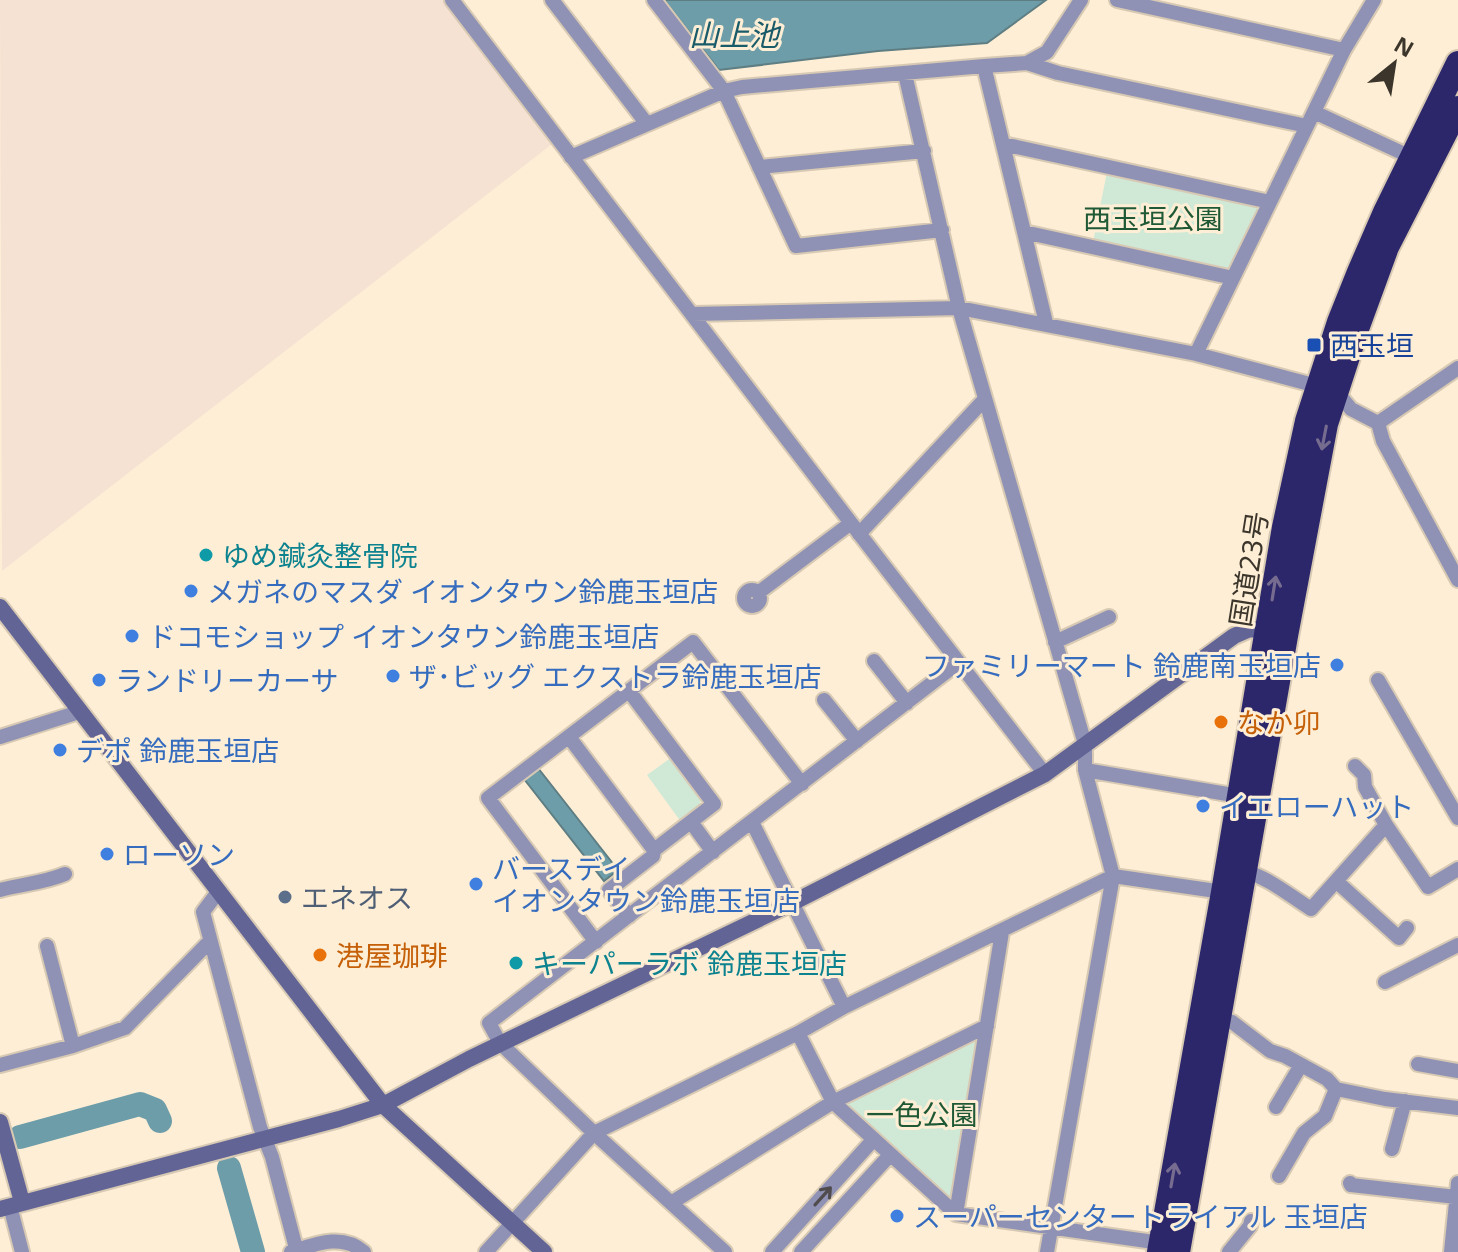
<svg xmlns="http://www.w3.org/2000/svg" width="1458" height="1252" font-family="'Noto Sans','Noto Sans JP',sans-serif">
<rect width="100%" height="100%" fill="#feeed5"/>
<path fill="#f6e2d3" d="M 0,0 L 443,0 L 552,144 L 2,571 Z"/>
<path fill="#d0e9d7" d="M 1107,172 L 1257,205 L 1260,211 L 1232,268 L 1224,270 L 1093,242 Z
M 672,757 L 701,795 L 700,808 L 681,822 L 647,775 Z
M 975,1036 L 981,1040 L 954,1196 L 947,1200 L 846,1104 L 847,1099 Z"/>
<path fill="#6d9da9" stroke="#5e7e83" stroke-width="2" d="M 664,0 L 1046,0 L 987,43 L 878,51 L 719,70 Z
M 538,768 L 618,870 L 604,881 L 524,779 Z"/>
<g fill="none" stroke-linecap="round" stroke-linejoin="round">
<path stroke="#6d9da9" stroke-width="24" d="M 20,1137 L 140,1104 L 155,1110 L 160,1121
M 229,1168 L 253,1252"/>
<defs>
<path id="street" d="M 452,0 L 851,523 L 1045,774
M 552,0 L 647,124
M 654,0 L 724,91 L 796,246 L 942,230
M 1117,0 L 1344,50
M 1027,63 L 1058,73 L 1307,126
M 984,66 L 1027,63 L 1047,52 L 1081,0
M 905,74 L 959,308 L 1085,744 L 1085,770 L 1113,876 L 1047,1252
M 1314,112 L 1411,157
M 1003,144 L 1270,202
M 571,157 L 724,91 L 742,87 L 984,66 L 1046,323
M 759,167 L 924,151
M 1024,232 L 1233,278
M 692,314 L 959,308 L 1196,354 L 1336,391 L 1351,409 L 1378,423 L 1383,441 L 1458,580
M 1196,354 L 1344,50 L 1374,0
M 1378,423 L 1458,368
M 859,534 L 984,400
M744 598a8 8 0 1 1 16 0a8 8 0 1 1-16 0Z
M 758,593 L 851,523
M 1055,642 L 1109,617
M 874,661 L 907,703
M 1378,680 L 1458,818
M 629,691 L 714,804 L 654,850 L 653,856 L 609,890 L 629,916
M 824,700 L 857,741
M 0,737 L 79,712
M 569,737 L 654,850
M 1355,766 L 1364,775 L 1365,787 L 1386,825 L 1428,887 L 1458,869
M 1085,770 L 1239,796
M 691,822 L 713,852
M 752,822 L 844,1007
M 1244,871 C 1269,878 1289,895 1311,909 L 1386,825
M 1336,881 L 1399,938 L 1407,928
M 0,890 C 22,884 44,883 65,874
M 218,892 L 203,912 L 260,1127 L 272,1157 L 297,1252
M 596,942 L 488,798 L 693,642 L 802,784
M 47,946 L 73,1046
M 1385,982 L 1458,945
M 1219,1018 L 1232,1022 L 1270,1051 L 1285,1056 L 1327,1079 L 1336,1089 L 1385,1099 L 1458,1108
M 798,1033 L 833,1102 L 956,1214 L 1161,1243
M 1418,1064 L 1458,1071
M 0,1065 L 73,1046 L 125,1028 L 210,941
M 1276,1107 L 1301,1065
M 1392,1149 L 1405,1101
M 1279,1176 L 1304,1133 L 1325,1116 L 1336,1089
M 1350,1183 L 1351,1185 L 1456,1197
M 671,1203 L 833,1102 L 987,1026
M 10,1206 L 22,1252
M 956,1214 L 1002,932
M 291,1252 C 316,1244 342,1233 364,1252
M 486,1252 L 594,1133 L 798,1033 L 844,1007 L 1113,876 L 1223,892
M 725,1252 L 594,1133 L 500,1043 L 489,1023 L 958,663
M 772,1252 L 874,1139
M 801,1252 L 890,1155
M 1229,1252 L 1250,1226 L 1251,1221
M 1451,1252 L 1458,1183"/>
<path id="secondary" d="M 0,607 L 383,1105 L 544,1252
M 0,1122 L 22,1202
M 0,1209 L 339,1119 L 383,1105 L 469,1059 L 792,903 L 1045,774 L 1234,636 L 1250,629 L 1277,633"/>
<path id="highway" d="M 1159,1252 L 1223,892 L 1284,527 L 1307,421 L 1339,322 L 1359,272 L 1385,212 L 1458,63
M 1178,1252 L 1286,636 L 1326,424 L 1357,329 L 1387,247 L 1458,108"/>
</defs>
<use href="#street" stroke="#d7c9b3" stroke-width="18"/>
<use href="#secondary" stroke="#d7c9b3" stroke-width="20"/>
<use href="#highway" stroke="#d7c9b3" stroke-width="28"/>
<use href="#street" stroke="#8f92b5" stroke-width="14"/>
<use href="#secondary" stroke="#626496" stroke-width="16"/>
<use href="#highway" stroke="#2c266a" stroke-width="24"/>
</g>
<defs><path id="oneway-shaft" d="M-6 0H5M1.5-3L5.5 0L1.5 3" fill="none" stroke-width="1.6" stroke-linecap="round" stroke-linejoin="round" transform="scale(2)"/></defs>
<g stroke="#766c8f">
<use href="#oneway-shaft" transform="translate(1324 438) rotate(101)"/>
<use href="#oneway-shaft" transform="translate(1274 588) rotate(-81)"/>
<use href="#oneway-shaft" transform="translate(1173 1175) rotate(-80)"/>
</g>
<use stroke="#504c4e" href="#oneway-shaft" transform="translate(823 1196) rotate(-48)"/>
<rect fill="#1a4fb4" stroke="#feeed5" stroke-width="3" x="1306" y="337" width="16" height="16" rx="4"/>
<g fill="#0f9aa8" stroke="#feeed5" stroke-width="3">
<circle cx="206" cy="555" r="8"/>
<circle cx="516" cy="963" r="8"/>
</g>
<g fill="#3f7fe0" stroke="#feeed5" stroke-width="3">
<circle cx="191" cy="591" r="8"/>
<circle cx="132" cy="636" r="8"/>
<circle cx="1337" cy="665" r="8"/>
<circle cx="393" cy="676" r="8"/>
<circle cx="99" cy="680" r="8"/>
<circle cx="60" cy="750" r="8"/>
<circle cx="1203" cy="806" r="8"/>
<circle cx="107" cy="854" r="8"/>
<circle cx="476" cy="884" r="8"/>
<circle cx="897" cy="1216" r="8"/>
</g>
<g fill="#e8710a" stroke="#feeed5" stroke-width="3">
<circle cx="1221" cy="722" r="8"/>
<circle cx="320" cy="955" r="8"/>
</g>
<circle fill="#5c6f8a" stroke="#feeed5" stroke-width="3" cx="285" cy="897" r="8"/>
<g text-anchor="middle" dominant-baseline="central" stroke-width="6" stroke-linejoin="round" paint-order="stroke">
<g font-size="28" fill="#1e5835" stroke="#feeed5">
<text x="1153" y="218">西玉垣公園</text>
<text x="922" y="1114">一色公園</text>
</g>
<g font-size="28" fill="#164399" stroke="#feeed5" text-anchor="start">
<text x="1330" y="345">西玉垣</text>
</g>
<g font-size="28" fill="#0d838f" stroke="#feeed5" text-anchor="start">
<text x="222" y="555">ゆめ鍼灸整骨院</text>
<text x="532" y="963">キーパーラボ 鈴鹿玉垣店</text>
</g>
<g font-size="28" fill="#3b352b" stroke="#feeed5">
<text transform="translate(1248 569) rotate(-81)">国道23号</text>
</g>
<g font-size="28" fill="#366cbe" stroke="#feeed5" text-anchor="start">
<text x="207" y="591">メガネのマスダ イオンタウン鈴鹿玉垣店</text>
<text x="148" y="636">ドコモショップ イオンタウン鈴鹿玉垣店</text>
<text x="1321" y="665" text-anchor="end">ファミリーマート 鈴鹿南玉垣店</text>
<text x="409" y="676">ザ･ビッグ エクストラ鈴鹿玉垣店</text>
<text x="115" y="680">ランドリーカーサ</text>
<text x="76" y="750">デポ 鈴鹿玉垣店</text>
<text x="1219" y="806">イエローハット</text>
<text x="123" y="854">ローソン</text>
<text x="492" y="868">バースデイ<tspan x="492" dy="32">イオンタウン鈴鹿玉垣店</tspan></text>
<text x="913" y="1216">スーパーセンタートライアル 玉垣店</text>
</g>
<g font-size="28" fill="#c56008" stroke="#feeed5" text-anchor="start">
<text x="1237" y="722">なか卯</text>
<text x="336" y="955">港屋珈琲</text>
</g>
<g font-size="28" fill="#4e5e75" stroke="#feeed5" text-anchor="start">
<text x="301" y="897">エネオス</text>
</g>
<g font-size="30" font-style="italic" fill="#1a5b69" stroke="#feeed5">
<text x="734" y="34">山上池</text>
</g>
</g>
<g transform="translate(1394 64) rotate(30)" stroke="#feeed5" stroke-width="6" paint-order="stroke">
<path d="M0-6L14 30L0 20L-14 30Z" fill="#3b352b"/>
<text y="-12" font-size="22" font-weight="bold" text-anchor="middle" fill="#3b352b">N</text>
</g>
</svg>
